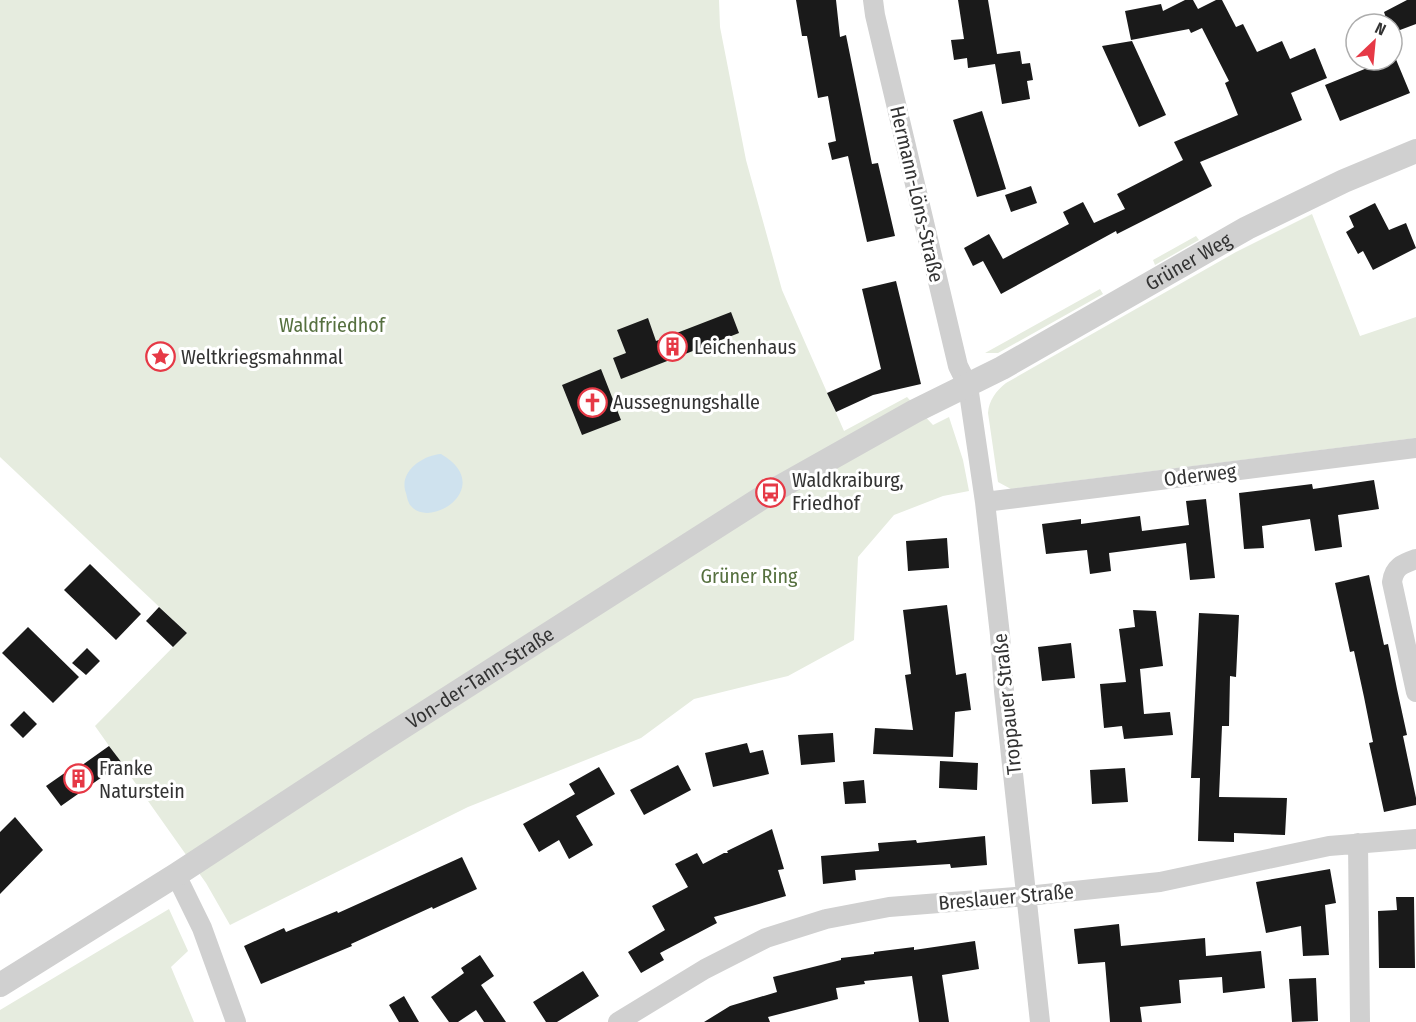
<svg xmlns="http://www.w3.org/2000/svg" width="1416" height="1022" font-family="'Fira Sans Condensed',sans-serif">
<rect width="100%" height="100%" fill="#fff"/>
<path fill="#e6ecdf" d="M 0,0 L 719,0 L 720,27 L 746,160 L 782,290 L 844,431 L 907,397 L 933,425 L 949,417 L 963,460 L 969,491 L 943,496 L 894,515 L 858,557 L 854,640 L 788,676 L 694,699 L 641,738 L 468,807 L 230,925 L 206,883 L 95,726 L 187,633 L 0,457 Z
M 1312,214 L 1360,336 L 1416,317 L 1416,438 L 1011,489 L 998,482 L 988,413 C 989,400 996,391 1006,383 L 1236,252 Z
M 1196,236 L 1199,240 L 1155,265 L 1153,260 Z
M 1100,289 L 1103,294 L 998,353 L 985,353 Z
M 169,909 L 188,951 L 171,967 L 194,1022 L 0,1022 L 0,1010 Z"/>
<path fill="#cfe2ee" d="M 441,454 C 496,486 431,530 411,506 C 408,503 407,497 406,493 C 398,472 423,455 441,454 Z"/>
<path fill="#1a1a1a" d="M 796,0 L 836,0 L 840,37 L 846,35 L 872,164 L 878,163 L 895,236 L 867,242 L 848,156 L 832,160 L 828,143 L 836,141 L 828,96 L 818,98 L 807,36 L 802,36 Z
M 958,0 L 988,0 L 997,54 L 1020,51 L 1022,64 L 1030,63 L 1033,80 L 1027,81 L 1030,99 L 1002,104 L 995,64 L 968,68 L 967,58 L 954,60 L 951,40 L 964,39 Z
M 1185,0 L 1193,0 L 1198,9 L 1216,0 L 1222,0 L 1236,27 L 1243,24 L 1257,52 L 1282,41 L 1290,59 L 1315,48 L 1327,78 L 1291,93 L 1302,120 L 1200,162 L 1212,186 L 1117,234 L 1116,231 L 1001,294 L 983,261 L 973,266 L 964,248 L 989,234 L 1003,259 L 1069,224 L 1063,212 L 1083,202 L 1094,223 L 1125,209 L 1117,194 L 1183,160 L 1174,142 L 1238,115 L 1225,83 L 1229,81 L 1202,28 L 1191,33 L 1189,29 L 1131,40 L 1125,11 L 1161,4 L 1163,11 Z
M 1407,0 L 1416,0 L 1416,24 L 1392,33 L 1392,24 L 1388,24 L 1384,12 Z
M 1132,41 L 1166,115 L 1139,127 L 1102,46 Z
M 1395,57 L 1410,93 L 1340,121 L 1325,85 L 1387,60 L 1392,60 Z
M 982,111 L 1006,189 L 977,197 L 953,120 Z
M 1031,186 L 1037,203 L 1011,212 L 1005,195 Z
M 1375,203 L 1389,230 L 1406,223 L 1416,248 L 1373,270 L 1363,251 L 1358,254 L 1346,232 L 1354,227 L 1349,216 Z
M 896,281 L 921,384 L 873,395 L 836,412 L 827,393 L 881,369 L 862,289 Z
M 731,312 L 739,333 L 621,379 L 613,358 L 626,353 L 617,330 L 648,318 L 656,341 Z
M 601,369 L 621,420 L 582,435 L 562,385 Z
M 1374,480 L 1379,509 L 1338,515 L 1342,547 L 1315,551 L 1310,519 L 1262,526 L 1264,548 L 1244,549 L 1239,493 L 1312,484 L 1313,489 Z
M 1206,499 L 1215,578 L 1190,580 L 1186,543 L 1109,553 L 1111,571 L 1090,574 L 1087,550 L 1046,554 L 1042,524 L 1081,519 L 1081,524 L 1140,516 L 1142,531 L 1189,525 L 1186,501 Z
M 947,538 L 949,568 L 908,571 L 906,541 Z
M 90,564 L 141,614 L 116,640 L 64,590 Z
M 1369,575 L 1384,645 L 1388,644 L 1397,689 L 1407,735 L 1403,736 L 1416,798 L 1416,805 L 1384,812 L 1369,743 L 1373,742 L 1364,697 L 1354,651 L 1350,652 L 1335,583 Z
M 947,605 L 956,675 L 966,673 L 971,710 L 955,712 L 953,757 L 873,754 L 875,728 L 913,730 L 905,675 L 911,674 L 903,610 Z
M 159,607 L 187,633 L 173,647 L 146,621 Z
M 1133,610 L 1156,611 L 1163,666 L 1140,669 L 1144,714 L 1170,712 L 1173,735 L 1124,739 L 1122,726 L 1104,728 L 1100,684 L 1126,682 L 1119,629 L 1135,627 Z
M 1199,613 L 1239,615 L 1236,677 L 1230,676 L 1229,726 L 1222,726 L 1219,797 L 1287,798 L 1285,835 L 1234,833 L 1234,842 L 1198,841 L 1200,778 L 1191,778 Z
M 28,627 L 79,677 L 53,703 L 2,653 Z
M 1071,643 L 1075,678 L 1042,681 L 1038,647 Z
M 87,648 L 100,661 L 86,675 L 72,663 Z
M 24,711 L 37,724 L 23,738 L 10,725 Z
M 833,733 L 835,762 L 801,765 L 798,735 Z
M 747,743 L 750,753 L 763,750 L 769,774 L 713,787 L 705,753 Z
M 109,746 L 122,763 L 61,806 L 46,786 L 69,770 L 71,773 Z
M 940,761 L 978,763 L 977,790 L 939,788 Z
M 678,765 L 691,790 L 644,815 L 630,790 Z
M 599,767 L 615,794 L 576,816 L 593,845 L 569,859 L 559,840 L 539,852 L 523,824 L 575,794 L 569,784 Z
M 1125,768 L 1128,802 L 1092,804 L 1090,770 Z
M 864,780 L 866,803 L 845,804 L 843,782 Z
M 15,817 L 43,850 L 0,894 L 0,832 Z
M 772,829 L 784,869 L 778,870 L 786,896 L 714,917 L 717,923 L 660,953 L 664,960 L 641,973 L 628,952 L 665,930 L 652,906 L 688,887 L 675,864 L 697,853 L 703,864 L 724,853 L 728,853 L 727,851 Z
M 985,836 L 987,865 L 951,868 L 950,864 L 855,870 L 856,880 L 823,884 L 821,856 L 879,851 L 878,843 L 916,840 L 917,843 Z
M 462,857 L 477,889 L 433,909 L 432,907 L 351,944 L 352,946 L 261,984 L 244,946 L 284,928 L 286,932 L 337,911 L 338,913 Z
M 1330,869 L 1336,903 L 1325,905 L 1329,955 L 1303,956 L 1301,926 L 1266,933 L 1256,882 Z
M 1396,897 L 1414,897 L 1415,968 L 1379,968 L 1378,911 L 1397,910 Z
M 1119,924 L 1121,946 L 1205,938 L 1206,956 L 1261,951 L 1265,988 L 1223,993 L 1222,977 L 1179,980 L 1181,1003 L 1140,1007 L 1142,1022 L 1110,1022 L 1105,962 L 1078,964 L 1074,929 Z
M 975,941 L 979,969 L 942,975 L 949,1022 L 919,1022 L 912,976 L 864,981 L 865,984 L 836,988 L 838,999 L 768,1017 L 770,1022 L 704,1022 L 730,1006 L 777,992 L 773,977 L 841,960 L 841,958 L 874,954 L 874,952 L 914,947 L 914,950 Z
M 480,955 L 494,976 L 481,985 L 506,1022 L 484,1022 L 476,1010 L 458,1022 L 449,1022 L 431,997 L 464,973 L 461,968 Z
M 583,971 L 599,996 L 557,1022 L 546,1022 L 533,1002 Z
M 1316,978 L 1318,1021 L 1292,1022 L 1289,979 Z
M 404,996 L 419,1022 L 399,1022 L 389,1005 Z"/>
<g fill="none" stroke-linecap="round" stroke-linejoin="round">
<path stroke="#d0d0d0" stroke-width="20" d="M 873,0 L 875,15 L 958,366 L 968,386 L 985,502 L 1000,635 L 1004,691 L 1040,1022
M 985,502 L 1416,448
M 1416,559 C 1402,564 1394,567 1392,582 L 1416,692
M 1358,843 L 1360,1022
M 176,875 L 202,928 L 236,1022
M 618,1022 L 705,969 L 766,938 L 826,919 L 889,907 L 1027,896 L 1160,882 L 1329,846 L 1416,839"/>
<path stroke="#d0d0d0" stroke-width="24" id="s1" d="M 0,985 L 176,875 L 376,744 L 771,492 L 915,411 L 1002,368 L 1247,228 L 1344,181 L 1416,151"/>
</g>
<defs>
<symbol id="building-ring" viewBox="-11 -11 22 22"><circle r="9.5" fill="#fff" stroke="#e63946" stroke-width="1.5"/><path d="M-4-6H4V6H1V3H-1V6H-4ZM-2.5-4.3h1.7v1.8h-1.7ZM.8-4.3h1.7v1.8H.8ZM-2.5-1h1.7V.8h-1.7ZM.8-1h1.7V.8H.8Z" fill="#e63946"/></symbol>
<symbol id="sight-ring" viewBox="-11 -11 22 22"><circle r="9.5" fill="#fff" stroke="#e63946" stroke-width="1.5"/><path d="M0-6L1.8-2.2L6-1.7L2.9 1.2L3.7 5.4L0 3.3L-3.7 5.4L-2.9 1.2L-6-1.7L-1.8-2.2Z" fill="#e63946"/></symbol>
<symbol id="church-ring" viewBox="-11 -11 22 22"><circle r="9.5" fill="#fff" stroke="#e63946" stroke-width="1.5"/><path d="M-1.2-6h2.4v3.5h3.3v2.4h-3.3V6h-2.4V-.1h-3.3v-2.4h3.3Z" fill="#e63946"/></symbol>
<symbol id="bus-ring" viewBox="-11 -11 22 22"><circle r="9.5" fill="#fff" stroke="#e63946" stroke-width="1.5"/><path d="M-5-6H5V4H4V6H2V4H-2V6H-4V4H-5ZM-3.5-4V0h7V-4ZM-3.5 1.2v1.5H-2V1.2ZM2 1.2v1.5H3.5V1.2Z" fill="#e63946"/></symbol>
</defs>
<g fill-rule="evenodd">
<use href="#building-ring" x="656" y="330" width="33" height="33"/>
<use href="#sight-ring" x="144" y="340" width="33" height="33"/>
<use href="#church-ring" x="576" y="386" width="33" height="33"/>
<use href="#bus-ring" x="754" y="476" width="33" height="33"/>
<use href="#building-ring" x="62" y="762" width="33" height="33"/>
</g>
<g text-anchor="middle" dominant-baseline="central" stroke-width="6" stroke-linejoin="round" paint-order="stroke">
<g font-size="20" fill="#333" stroke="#fff">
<text transform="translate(917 194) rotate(77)">Hermann-Löns-Straße</text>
<text stroke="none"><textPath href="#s1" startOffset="1392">Grüner Weg</textPath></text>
<text transform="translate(1200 475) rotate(-7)">Oderweg</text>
<text stroke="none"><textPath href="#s1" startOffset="570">Von-der-Tann-Straße</textPath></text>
<text transform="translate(1007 704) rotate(-96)">Troppauer Straße</text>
<text transform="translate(1006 897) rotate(-5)">Breslauer Straße</text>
</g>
<g font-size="20" fill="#56703f" stroke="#fff">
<text x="332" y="325">Waldfriedhof</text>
<text x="749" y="576">Grüner Ring</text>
</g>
<g font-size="20" fill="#333" stroke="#fff" text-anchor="start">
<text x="694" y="347">Leichenhaus</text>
<text x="181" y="357">Weltkriegsmahnmal</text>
<text x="613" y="402">Aussegnungshalle</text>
<text x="792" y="480">Waldkraiburg,<tspan x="792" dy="23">Friedhof</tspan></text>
<text x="99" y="768">Franke<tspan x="99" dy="23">Naturstein</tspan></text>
</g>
</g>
<g transform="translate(1374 42) rotate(26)"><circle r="28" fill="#ffffff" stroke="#adadad" stroke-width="1.5"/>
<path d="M0-4.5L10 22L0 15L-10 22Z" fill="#e63946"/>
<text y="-9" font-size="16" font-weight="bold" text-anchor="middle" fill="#333333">N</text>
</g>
</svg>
